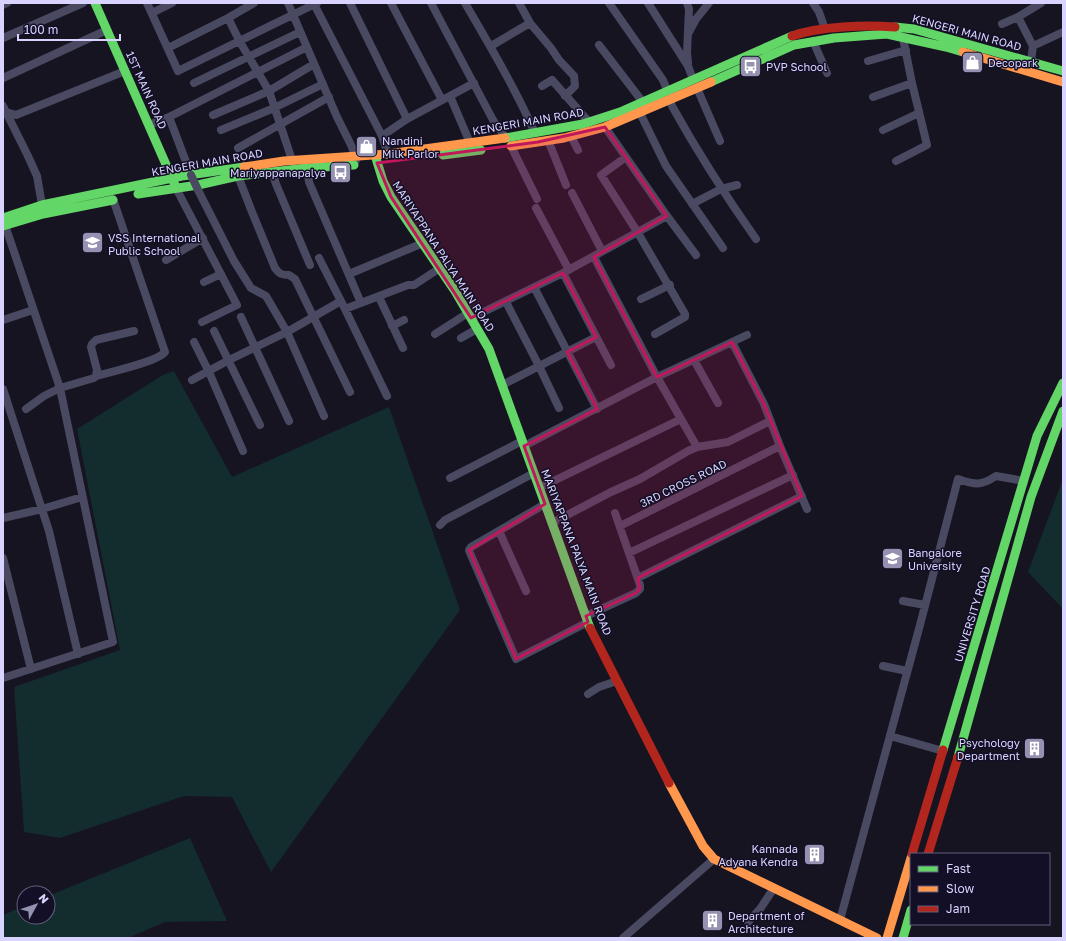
<svg xmlns="http://www.w3.org/2000/svg" width="1066" height="941" font-family="'Golos Text',sans-serif">
<rect width="100%" height="100%" fill="#161421"/>
<path fill="#132c2d" d="M 174,371 L 232,477 L 389,407 L 460,610 L 271,872 L 232,797 L 184,796 L 60,838 L 24,832 L 14,687 L 120,650 L 77,429 L 163,375 Z
M 1063,479 L 1063,609 L 1028,572 Z
M 190,838 L 227,921 L 165,922 L 128,938 L 3,938 L 3,915 L 24,906 L 24,917 L 48,917 L 48,896 Z"/>
<g fill="none" stroke-linecap="round" stroke-linejoin="round">
<path stroke="#4a4962" stroke-width="8" d="M 147,3 L 178,71 L 317,3
M 288,3 L 337,117 L 352,147 L 356,160
M 350,3 L 407,119
M 391,3 L 442,100
M 431,3 L 493,120 L 506,138
M 465,3 C 490,46 515,88 535,133
M 609,3 L 663,80 L 667,90
M 648,3 L 688,66 L 693,79
M 687,3 L 689,9 L 687,53 L 688,63
M 813,3 L 819,12 L 825,29
M 314,4 L 382,136 L 388,154
M 3,5 L 7,3
M 152,13 L 172,3
M 228,18 L 240,42 L 269,91 L 292,160
M 530,23 L 551,48 L 559,60 L 574,76 L 575,86 L 565,96
M 1002,24 L 1018,17
M 689,32 L 696,19 L 709,3
M 3,38 L 83,3
M 813,41 L 827,73
M 599,45 L 642,101
M 491,46 L 530,23 L 519,3
M 1033,46 L 1063,32
M 168,48 L 228,18 L 254,3
M 868,61 L 906,50
M 1031,61 L 1033,46 L 1018,17 L 1041,3
M 3,78 L 107,30
M 194,83 L 300,32
M 542,86 L 552,80 L 589,122
M 697,88 L 720,141
M 450,96 L 470,143
M 873,97 L 912,83
M 670,99 L 672,106 C 698,153 725,195 756,239
M 3,106 L 27,154 L 37,176 L 42,205
M 6,112 L 16,115 L 125,71
M 640,113 L 666,166 L 723,248
M 213,115 L 269,91 L 314,64
M 169,117 L 307,47
M 149,125 L 169,117 L 191,175
M 605,127 L 667,216 L 696,255
M 221,130 L 274,108 L 323,84
M 883,130 L 919,113
M 382,136 L 407,119 L 474,83
M 571,136 L 578,150
M 548,140 L 566,185
M 511,146 L 537,199
M 238,148 L 329,97
M 626,157 L 601,175 L 638,233 L 685,314 L 685,317 L 655,334
M 896,161 L 927,145 L 912,83 L 903,38
M 307,168 L 309,182 L 361,303
M 272,172 L 276,184 L 310,265
M 238,176 L 252,212 L 275,268 C 279,274 282,275 289,275 L 295,279 L 350,392
M 176,188 L 237,305 L 202,322
M 199,192 L 234,261 L 251,288 L 266,296 L 287,332 L 324,416
M 572,193 L 602,251
M 692,204 L 721,189 L 737,185
M 536,208 L 569,270
M 594,257 L 657,377 L 697,447
M 319,258 L 345,309 L 387,396
M 166,260 L 203,238
M 563,273 L 611,365
M 349,274 L 423,243
M 204,282 L 221,274
M 534,287 L 597,409
M 379,297 L 403,348
M 641,299 L 670,285
M 506,302 L 539,366 L 559,408
M 345,309 L 408,285 L 414,285 L 440,268
M 241,317 L 289,421
M 471,318 L 563,273 L 667,216
M 3,320 L 33,310
M 392,326 L 404,320
M 214,331 L 260,425
M 435,334 L 468,313
M 461,338 L 477,329
M 194,342 L 209,372 L 243,451
M 732,342 L 764,404 L 780,446 L 807,509
M 694,360 L 718,403
M 96,376 C 110,372 157,362 165,352 L 113,199
M 192,380 L 229,360 L 287,332 L 341,301
M 502,385 L 596,337
M 3,389 L 49,531 L 78,654
M 26,409 L 44,396 L 60,388 L 94,378 L 96,376 L 97,370 L 91,347 L 92,344 L 96,340 L 134,331
M 524,446 L 657,377 L 747,335
M 450,478 L 522,441
M 539,488 L 681,419
M 545,504 L 471,547 L 469,550 L 470,553 L 516,659 L 588,622
M 3,518 L 42,509 L 82,497
M 552,523 L 611,492 L 640,479 L 688,451 L 697,447 L 728,442 L 770,421
M 440,525 L 445,520 L 534,473
M 620,526 L 780,446
M 499,531 L 526,591
M 629,553 L 793,475
M 3,558 L 31,669
M 638,578 L 802,496
M 903,601 L 925,605
M 586,616 L 636,593 L 640,589 L 640,585 L 615,513
M 883,666 L 907,671
M 3,678 L 113,642 L 60,388 L 5,225
M 588,694 L 599,687 L 617,681
M 890,736 L 943,751
M 840,920 L 920,625 L 958,479 C 975,485 981,486 996,476 L 1024,481
M 748,922 L 760,909 L 774,888
M 623,938 L 714,859"/>
<path stroke="#63d668" stroke-width="9" d="M 95,3 L 175,185
M 895,27 L 914,29 L 1063,71
M 711,82 L 794,45 L 834,38 L 887,34 L 946,47 L 963,52
M 505,138 L 583,124 L 620,112 L 792,36
M 375,155 L 383,181 L 391,197 L 455,291 L 489,349 L 590,628
M 443,155 L 481,150
M 138,194 L 198,185 L 238,176 L 307,168 L 354,165
M 3,218 L 42,205 L 182,176 L 244,167
M 3,226 L 43,214 L 113,200
M 943,750 L 1037,436 L 1063,383
M 958,757 L 1031,497 L 1063,411
M 903,938 L 911,910"/>
<path stroke="#ff974d" stroke-width="9" d="M 963,52 L 1063,82
M 511,146 L 564,138 L 605,127 L 711,82
M 244,167 L 284,161 L 388,154 L 505,138
M 669,783 L 703,846 L 714,859 L 877,938
M 887,938 L 911,858"/>
<path stroke="#b3261e" stroke-width="9" d="M 792,36 C 820,26 865,25 895,27
M 590,628 L 669,783
M 912,854 L 943,750
M 928,854 L 958,757"/>
<path stroke="#4a4962" stroke-width="8" d="M 191,175 L 199,192"/>
</g>
<path fill="#c2185b" fill-opacity="0.2" stroke="#c2185b" stroke-width="3" stroke-linejoin="round" d="M 605,127 L 667,216 L 594,257 L 657,377 L 732,342 L 764,404 L 802,496 L 638,578 L 640,589 L 636,593 L 586,616 L 588,622 L 516,659 L 469,550 L 545,504 L 524,446 L 597,409 L 567,352 L 596,337 L 563,273 L 471,318 L 391,197 L 377,163 L 538,142 Z"/>
<defs>
<symbol id="shop-square" viewBox="-11 -11 22 22"><rect x="-9" y="-9" width="18" height="18" rx="4" fill="#9591b1" stroke="#130f26"/><path d="M-5-2.5h2.3a2.7 3.5 0 0 1 5.4 0H5L5.5 6h-11ZM-1.5-2.5h3a1.5 2.3 0 0 0-3 0Z" fill="#fff"/></symbol>
<symbol id="bus-square" viewBox="-11 -11 22 22"><rect x="-9" y="-9" width="18" height="18" rx="4" fill="#9591b1" stroke="#130f26"/><path d="M-5-6H5V4H4V6H2V4H-2V6H-4V4H-5ZM-3.5-4V0h7V-4ZM-3.5 1.2v1.5H-2V1.2ZM2 1.2v1.5H3.5V1.2Z" fill="#fff"/></symbol>
<symbol id="school-square" viewBox="-11 -11 22 22"><rect x="-9" y="-9" width="18" height="18" rx="4" fill="#9591b1" stroke="#130f26"/><path d="M0-5L7-2L0 1L-7-2ZM-4 1L0 2.5L4 1V4Q0 6-4 4Z" fill="#fff"/></symbol>
<symbol id="university-square" viewBox="-11 -11 22 22"><rect x="-9" y="-9" width="18" height="18" rx="4" fill="#9591b1" stroke="#130f26"/><path d="M0-5L7-2L0 1L-7-2ZM-4 1L0 2.5L4 1V4Q0 6-4 4Z" fill="#fff"/></symbol>
<symbol id="building-square" viewBox="-11 -11 22 22"><rect x="-9" y="-9" width="18" height="18" rx="4" fill="#9591b1" stroke="#130f26"/><path d="M-4-6H4V6H1V3H-1V6H-4ZM-2.5-4.3h1.7v1.8h-1.7ZM.8-4.3h1.7v1.8H.8ZM-2.5-1h1.7V.8h-1.7ZM.8-1h1.7V.8H.8Z" fill="#fff"/></symbol>
</defs>
<g fill-rule="evenodd">
<use href="#shop-square" x="960" y="50" width="25" height="25"/>
<use href="#bus-square" x="738" y="54" width="25" height="25"/>
<use href="#shop-square" x="354" y="134" width="25" height="25"/>
<use href="#bus-square" x="328" y="160" width="25" height="25"/>
<use href="#school-square" x="80" y="230" width="25" height="25"/>
<use href="#university-square" x="880" y="546" width="25" height="25"/>
<use href="#building-square" x="1022" y="736" width="25" height="25"/>
<use href="#building-square" x="802" y="842" width="25" height="25"/>
<use href="#building-square" x="700" y="908" width="25" height="25"/>
</g>
<g text-anchor="middle" dominant-baseline="central" stroke-width="3" stroke-linejoin="round" paint-order="stroke">
<g font-size="11" fill="#d9d4ff" stroke="#130f26">
<text transform="translate(967 32) rotate(15)">KENGERI MAIN ROAD</text>
<text transform="translate(147 90) rotate(66)">1ST MAIN ROAD</text>
<text transform="translate(528 121) rotate(-10)">KENGERI MAIN ROAD</text>
<text transform="translate(207 162) rotate(-10)">KENGERI MAIN ROAD</text>
<text transform="translate(444 256) rotate(57)">MARIYAPPANA PALYA MAIN ROAD</text>
<text transform="translate(683 483) rotate(-26)">3RD CROSS ROAD</text>
<text transform="translate(577 552) rotate(69)">MARIYAPPANA PALYA MAIN ROAD</text>
<text transform="translate(972 614) rotate(-73)">UNIVERSITY ROAD</text>
</g>
<g font-size="11" fill="#d9d4ff" stroke="#130f26" text-anchor="start">
<text x="988" y="62">Decopark</text>
<text x="766" y="66">PVP School</text>
<text x="382" y="140">Nandini<tspan x="382" dy="13">Milk Parlor</tspan></text>
<text x="326" y="172" text-anchor="end">Mariyappanapalya</text>
<text x="108" y="237">VSS International<tspan x="108" dy="13">Public School</tspan></text>
<text x="908" y="552">Bangalore<tspan x="908" dy="13">University</tspan></text>
<text x="1020" y="742" text-anchor="end">Psychology<tspan x="1020" dy="13">Department</tspan></text>
<text x="798" y="848" text-anchor="end">Kannada<tspan x="798" dy="13">Adyana Kendra</tspan></text>
<text x="728" y="915">Department of<tspan x="728" dy="13">Architecture</tspan></text>
</g>
</g>
<rect width="1066" height="941" fill="none" stroke="#d9d4ff" stroke-width="8"/>
<rect x="910" y="853" width="140" height="72" fill="#130f26" stroke="#625e7d"/>
<rect x="918" y="866" width="20" height="6" fill="#63d668" stroke="#625e7d"/>
<text x="946" y="873" font-size="12" fill="#d9d4ff">Fast</text>
<rect x="918" y="886" width="20" height="6" fill="#ff974d" stroke="#625e7d"/>
<text x="946" y="893" font-size="12" fill="#d9d4ff">Slow</text>
<rect x="918" y="906" width="20" height="6" fill="#b3261e" stroke="#625e7d"/>
<text x="946" y="913" font-size="12" fill="#d9d4ff">Jam</text>
<g transform="translate(36 905) rotate(50)"><circle r="19" fill="#130f26" stroke="#625e7d"/>
<path d="M0-3L7 15L0 10L-7 15Z" fill="#9591b1"/>
<text y="-6" font-size="11" font-weight="bold" text-anchor="middle" fill="#d9d4ff">N</text>
</g>
<path d="M18 34v6h102v-6" fill="none" stroke="#d9d4ff" stroke-width="2"/>
<text x="24" y="34" font-size="12" fill="#d9d4ff" stroke="#130f26" stroke-width="3" paint-order="stroke">100 m</text>
</svg>
